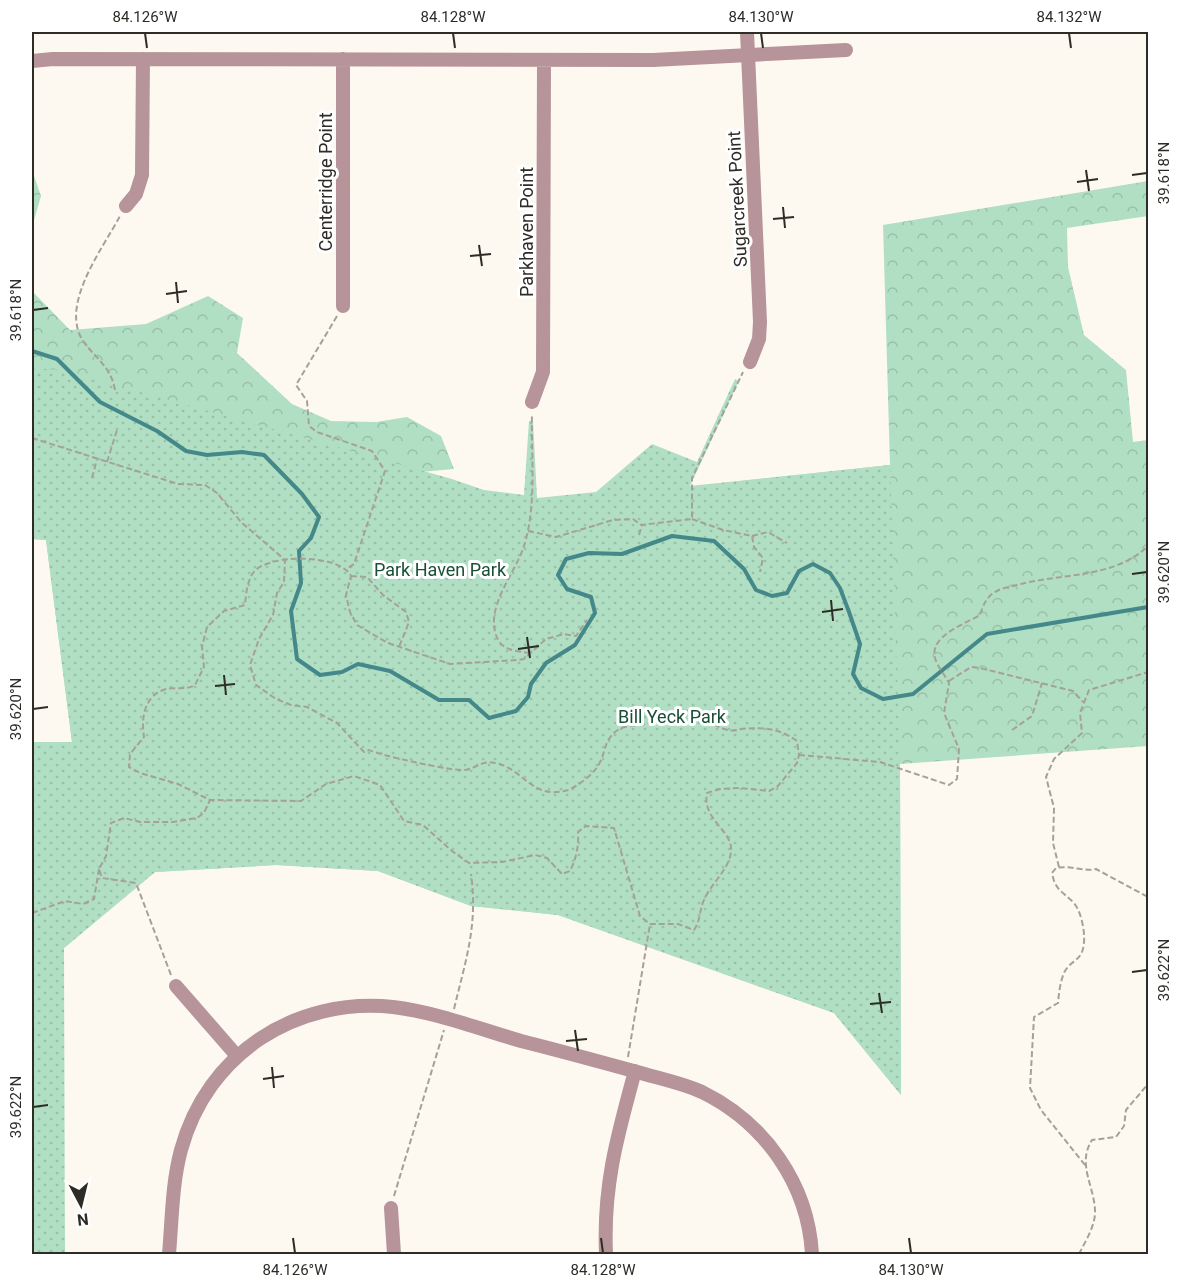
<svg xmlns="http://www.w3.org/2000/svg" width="1180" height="1286" font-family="Roboto,sans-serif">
<defs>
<pattern id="forest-crowns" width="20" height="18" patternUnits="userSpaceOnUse" patternTransform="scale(1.5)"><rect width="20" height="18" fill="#b1dfc3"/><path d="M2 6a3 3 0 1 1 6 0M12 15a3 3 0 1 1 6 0" fill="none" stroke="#99c0a8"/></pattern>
<pattern id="park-dots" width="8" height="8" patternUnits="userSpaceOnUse" patternTransform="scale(1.5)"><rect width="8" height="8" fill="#b1dfc3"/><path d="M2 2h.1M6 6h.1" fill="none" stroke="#99c0a8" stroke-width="1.8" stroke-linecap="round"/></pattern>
</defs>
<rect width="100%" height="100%" fill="#fef9f0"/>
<path fill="url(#forest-crowns)" d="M 32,170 L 41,196 L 32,227 Z
M 1148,181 L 1148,216 L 1067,228 L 1068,267 L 1084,335 L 1126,370 L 1133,442 L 1148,440 L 1148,746 L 900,764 L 901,1095 L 834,1013 L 558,915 L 471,906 L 378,871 L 276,865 L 155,872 L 64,948 L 32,742 L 72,742 L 46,540 L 32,539 L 32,291 L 70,330 L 146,324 L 208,296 L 243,318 L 237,353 L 292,404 L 331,421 L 376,422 L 407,417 L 441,436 L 454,469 L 376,476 L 537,503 L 890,465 L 883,225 Z"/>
<path fill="url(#park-dots)" d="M 32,368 L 61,370 L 452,479 L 484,490 L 524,495 L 529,421 L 533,421 L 537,498 L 596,492 L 652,444 L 697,462 L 735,379 L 739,381 L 690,486 L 890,465 L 900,764 L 901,1095 L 834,1013 L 558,915 L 471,906 L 378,871 L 276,865 L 155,872 L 64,948 L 65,1254 L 32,1254 L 32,742 L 72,742 L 46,540 L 32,539 Z"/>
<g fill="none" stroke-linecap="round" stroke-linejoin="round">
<path stroke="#44888a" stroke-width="4" d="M 32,351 L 57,359 L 100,402 L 157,431 L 186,451 L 207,455 L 242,452 L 264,455 L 302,494 L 319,517 L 311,538 L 299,551 L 301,583 L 291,611 L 297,659 L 320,675 L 342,672 L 358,664 L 390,671 L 439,700 L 469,700 L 489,718 L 516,711 L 528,697 L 531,684 L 546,663 L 575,645 L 595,613 L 591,597 L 567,589 L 558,575 L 566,559 L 589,553 L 622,554 L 672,536 L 714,541 L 744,569 L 756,590 L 772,596 L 787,593 L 799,571 L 813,564 L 830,573 L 840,588 L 849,612 L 860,644 L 853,674 L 861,688 L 883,699 L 913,694 L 987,634 L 1148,607"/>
<path stroke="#a5a19a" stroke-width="2" stroke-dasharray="6 3" stroke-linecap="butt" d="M 337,316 L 296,385 L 307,401 L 309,426 L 317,432 L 372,451 L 385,471 L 354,564 L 348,568
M 115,390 C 111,368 99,361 86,345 C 56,309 102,250 120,216
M 32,438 L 178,484 L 205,485 L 217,493 L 241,522 L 285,560 L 284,582 L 277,593 L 273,615 L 259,639 L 250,665 L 256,685 L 276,699 L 291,705 L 307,707 L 337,723 L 364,752 L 369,750 C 378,755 456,772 465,770 C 477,768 482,760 495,763 C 524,768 531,801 568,790 C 577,787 595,773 599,764 C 606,752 603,743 615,732 C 626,723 640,727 653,722 C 664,718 675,709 687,711 C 701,713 713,727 728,730 C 732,731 737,730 741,729 C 762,727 779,728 797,741 L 799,755 L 797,763 L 777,787 L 769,791 L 740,788 L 720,789 L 707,793 C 702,818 729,829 731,847 C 733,866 711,883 704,900 C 699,910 701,920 694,930 L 678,924 L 650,924 L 640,916 L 614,828 L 586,826 L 578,832 C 579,846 576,859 570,871 L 562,874 L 547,858 L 535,855 L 502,862 L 469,863 L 452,851 L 423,825 L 404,821 L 380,785 L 354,776 L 326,784 L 301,801 L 210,800 L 178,784 L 140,773 L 129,767 L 130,754 L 144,737 C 141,718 144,695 166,689 C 176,687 187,690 195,685 L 204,667 L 202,647 L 207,627 L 224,611 L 245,605 C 246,594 247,582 253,573 C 267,553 341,554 351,576 L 346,595 L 350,612 L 357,625 L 388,643 L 450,664 L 517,660 L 524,659 L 546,639 L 564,634 L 576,636 L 587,620
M 107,462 L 117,430
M 92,478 L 97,459
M 692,519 L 723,530 L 752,536 L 754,547 L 763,558 L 760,572
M 528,531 L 556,537 L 613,520 L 633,519 L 641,525 L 692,519 L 692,478 L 743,372
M 639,535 L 642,525
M 752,536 L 768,532 L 787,543
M 351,576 L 367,577 L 383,595 L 406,612 L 409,622 L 399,647
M 530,653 C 516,651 501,651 496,635 C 486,605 515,574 524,546 C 537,505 531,456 532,414
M 949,681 L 971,667 L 980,668 L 1073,691 L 1083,702
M 1012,730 L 1032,716 L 1042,683
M 799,755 L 880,762 L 949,785 L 957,779 L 959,749 L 944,713 L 949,683 C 945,675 937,666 935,658 C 929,636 965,624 980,615 C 983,606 986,597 995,592 C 1001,588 1010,587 1017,585 C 1060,573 1114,579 1148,546
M 1059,867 L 1053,843 L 1054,808 L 1046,777 L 1054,759 L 1082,733 L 1080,713 L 1089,690 L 1148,672
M 32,913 L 65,901 L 83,904 L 94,899 L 99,869
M 171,975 L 136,883 L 102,878 L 99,869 L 106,856 L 111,823 L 124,818 L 140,822 L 173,822 L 197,818 L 204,813 L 210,800
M 454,1009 C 466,959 478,925 471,874
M 628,1057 L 650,924
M 1085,1165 L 1041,1110 L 1030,1088 L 1034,1017 L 1058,1003 C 1059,993 1060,981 1065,971 C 1072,959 1083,961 1084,942 C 1085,931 1081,910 1073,902 C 1062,891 1055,890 1052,873 L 1056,868 C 1071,865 1084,872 1096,869 L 1148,897
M 394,1196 L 444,1030
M 1079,1254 C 1085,1242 1094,1228 1095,1214 C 1096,1188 1076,1165 1092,1140 L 1116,1137 L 1124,1126 L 1126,1110 L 1148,1084"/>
<path stroke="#b69499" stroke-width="14" d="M 747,32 L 760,322 L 759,339 L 750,362
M 343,59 L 343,306
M 32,61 L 53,59 L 653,60 L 846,50
M 126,206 L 136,194 L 142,175 L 143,59
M 532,402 L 543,372 L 544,60
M 176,986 L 237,1056
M 391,1208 L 394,1254
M 169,1254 C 172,1220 172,1183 181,1150 C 207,1054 295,997 393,1007 C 435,1012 480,1029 521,1041 C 561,1051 601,1062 641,1073 C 661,1079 682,1083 702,1092 C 765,1123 808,1184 812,1254
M 606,1254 C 603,1186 617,1137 635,1071"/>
</g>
<path fill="none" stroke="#2e2c27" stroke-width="2" d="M 145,33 L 147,48M 453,33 L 455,48M 761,33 L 763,48M 1069,33 L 1071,48M 1086,170 L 1089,191M 1132,175 L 1147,173M 1077,182 L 1098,179M 783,207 L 785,228M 773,219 L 794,217M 479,245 L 482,266M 470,256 L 491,254M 176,282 L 178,303M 166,294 L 187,291M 33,310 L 48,308M 1132,574 L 1147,572M 831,600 L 833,621M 822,612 L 843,609M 527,637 L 530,658M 518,649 L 539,646M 224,675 L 226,695M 215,686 L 235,684M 33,709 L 48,707M 1132,972 L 1147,970M 879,993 L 882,1013M 870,1004 L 891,1002M 575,1030 L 578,1051M 566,1041 L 587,1039M 272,1067 L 274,1088M 263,1079 L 284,1076M 33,1107 L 48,1105M 293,1238 L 295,1253M 601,1238 L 603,1253M 909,1238 L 911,1253"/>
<g text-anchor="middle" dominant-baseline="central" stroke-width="6" stroke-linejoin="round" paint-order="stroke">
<g font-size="18" fill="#2e2c27" stroke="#fff">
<text transform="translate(325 182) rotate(-90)">Centerridge Point</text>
<text transform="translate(737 199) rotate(-93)">Sugarcreek Point</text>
<text transform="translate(526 232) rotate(-90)">Parkhaven Point</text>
</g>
<g font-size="18" fill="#194f35" stroke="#fff">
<text x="440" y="569">Park Haven Park</text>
<text x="672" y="716">Bill Yeck Park</text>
</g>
</g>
<rect width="1180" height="1286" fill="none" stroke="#ffffff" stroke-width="66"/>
<g transform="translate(81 1205) rotate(173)" stroke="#ffffff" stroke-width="4.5" paint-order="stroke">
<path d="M0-4.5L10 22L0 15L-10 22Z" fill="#2e2c27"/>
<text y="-9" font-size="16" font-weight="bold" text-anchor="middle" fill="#2e2c27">N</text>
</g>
<rect x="33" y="33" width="1114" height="1220" fill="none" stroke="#2e2c27" stroke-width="2"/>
<g font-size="15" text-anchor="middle" fill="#2e2c27">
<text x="145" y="22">84.126°W</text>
<text x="453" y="22">84.128°W</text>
<text x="761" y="22">84.130°W</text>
<text x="1069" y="22">84.132°W</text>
<text transform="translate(1164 173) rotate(-90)" y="5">39.618°N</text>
<text transform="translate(16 310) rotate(-90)" y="5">39.618°N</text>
<text transform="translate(1164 572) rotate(-90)" y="5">39.620°N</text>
<text transform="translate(16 709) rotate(-90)" y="5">39.620°N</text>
<text transform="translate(1164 970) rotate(-90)" y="5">39.622°N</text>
<text transform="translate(16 1107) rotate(-90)" y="5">39.622°N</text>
<text x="295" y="1275">84.126°W</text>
<text x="603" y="1275">84.128°W</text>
<text x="911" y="1275">84.130°W</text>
</g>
</svg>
